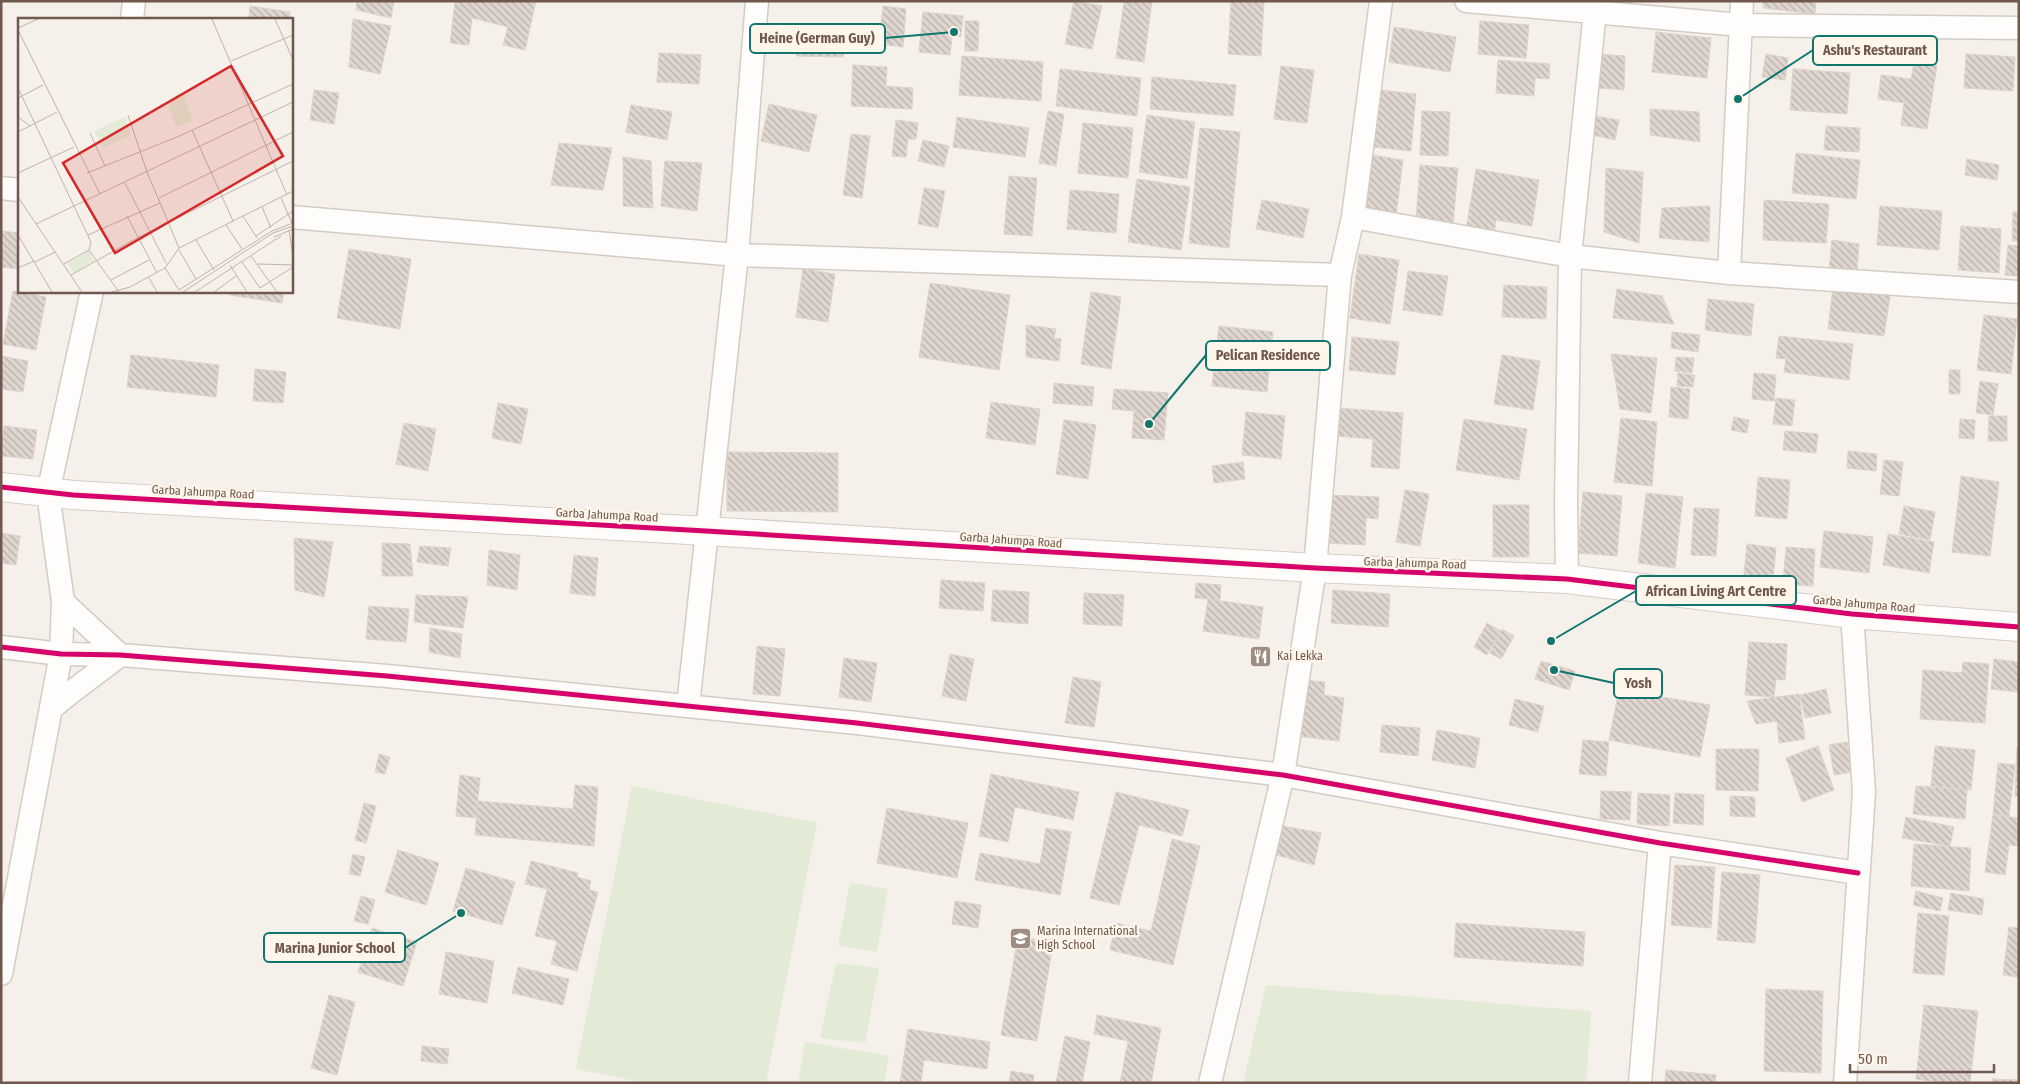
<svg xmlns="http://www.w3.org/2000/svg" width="2020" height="1084" font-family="'Fira Sans Condensed',sans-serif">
<defs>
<pattern id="building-back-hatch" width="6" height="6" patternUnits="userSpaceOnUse" patternTransform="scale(1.25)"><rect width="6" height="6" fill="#dfd6d0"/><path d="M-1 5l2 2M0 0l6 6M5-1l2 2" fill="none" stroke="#b9b0ab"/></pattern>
</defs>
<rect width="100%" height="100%" fill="#f5f0ea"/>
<path fill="#e3ebd6" d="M 632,786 L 817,823 L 766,1083 L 646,1083 L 576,1069 Z
M 850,883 L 888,889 L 877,952 L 838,945 Z
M 836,963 L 879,968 L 865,1043 L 820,1038 Z
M 1266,985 L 1591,1011 L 1586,1083 L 1243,1083 Z
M 805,1042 L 889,1056 L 884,1083 L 798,1083 Z"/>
<path fill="url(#building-back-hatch)" stroke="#ded3cc" d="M 357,1 L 394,1 L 391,18 L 356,10 Z
M 455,1 L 536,1 L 525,50 L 503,45 L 508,27 L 472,18 L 469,45 L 450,43 Z
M 1074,1 L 1102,6 L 1092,49 L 1065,44 Z
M 1124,1 L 1152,1 L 1144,62 L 1116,58 Z
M 1231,1 L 1264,1 L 1261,56 L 1228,54 Z
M 1764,1 L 1816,1 L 1815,14 L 1763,8 Z
M 250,6 L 290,12 L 290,19 L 249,19 Z
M 883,6 L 906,9 L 903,47 L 879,44 Z
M 923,12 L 963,16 L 961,37 L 952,36 L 950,55 L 919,52 Z
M 353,19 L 391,26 L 380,74 L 349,67 Z
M 965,21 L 979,21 L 978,51 L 965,51 Z
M 1480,21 L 1529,25 L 1526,58 L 1478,54 Z
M 797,24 L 826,25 L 825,37 L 843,38 L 843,57 L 797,56 Z
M 1394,27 L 1456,37 L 1450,72 L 1389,62 Z
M 1656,32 L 1711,38 L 1707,78 L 1652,72 Z
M 659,53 L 701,55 L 699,84 L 657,82 Z
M 1598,54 L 1625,56 L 1624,90 L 1597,88 Z
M 1766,54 L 1788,58 L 1785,80 L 1762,77 Z
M 1966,54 L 2015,57 L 2013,91 L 1964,88 Z
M 962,56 L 1043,62 L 1041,101 L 959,95 Z
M 1498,60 L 1550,64 L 1549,79 L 1535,78 L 1534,96 L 1496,93 Z
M 1914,63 L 1937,66 L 1927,129 L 1901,125 L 1904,103 L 1878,99 L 1881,75 L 1911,79 Z
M 853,65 L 887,67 L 886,86 L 913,88 L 912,109 L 851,106 Z
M 1281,66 L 1314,70 L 1307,123 L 1274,119 Z
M 1060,69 L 1141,78 L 1137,116 L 1056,106 Z
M 1793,69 L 1850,73 L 1847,114 L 1790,110 Z
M 1152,77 L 1236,85 L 1233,116 L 1150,109 Z
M 1371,89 L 1416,94 L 1411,151 L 1365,146 Z
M 314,90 L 339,93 L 334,124 L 310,120 Z
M 769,104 L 817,115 L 809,152 L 761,141 Z
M 631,105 L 672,112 L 667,140 L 626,132 Z
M 1650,109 L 1699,112 L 1700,142 L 1650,135 Z
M 1048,111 L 1064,114 L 1056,166 L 1039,163 Z
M 1422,111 L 1450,112 L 1448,156 L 1420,155 Z
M 1147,115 L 1195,122 L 1187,179 L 1139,172 Z
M 1595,116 L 1619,120 L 1615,140 L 1592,135 Z
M 957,117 L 1029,128 L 1025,157 L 953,147 Z
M 896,120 L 918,123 L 916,139 L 908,139 L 906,157 L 892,156 Z
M 1083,123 L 1133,128 L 1128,178 L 1078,173 Z
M 1826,126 L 1860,128 L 1859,152 L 1824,150 Z
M 1200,128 L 1240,132 L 1229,248 L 1189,243 Z
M 851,134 L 870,136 L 862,198 L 843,195 Z
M 923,140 L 949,146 L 944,167 L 918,161 Z
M 559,143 L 612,148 L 603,190 L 551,185 Z
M 1796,153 L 1860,160 L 1856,199 L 1792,193 Z
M 1366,154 L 1403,160 L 1396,215 L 1359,210 Z
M 623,157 L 651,161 L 653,208 L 623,206 Z
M 1967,159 L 1999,165 L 1997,180 L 1965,175 Z
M 665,161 L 702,163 L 697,211 L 661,206 Z
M 1420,165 L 1458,168 L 1453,224 L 1416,221 Z
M 1606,168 L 1643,172 L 1639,243 L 1604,232 Z
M 1476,169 L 1539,180 L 1532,226 L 1496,220 L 1494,235 L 1466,230 Z
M 1009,176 L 1037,178 L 1032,236 L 1004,234 Z
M 1137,179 L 1190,187 L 1181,250 L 1128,242 Z
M 924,188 L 945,191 L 938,228 L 918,224 Z
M 1070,190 L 1119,194 L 1116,233 L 1067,229 Z
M 1262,200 L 1309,209 L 1303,238 L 1256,229 Z
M 1764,200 L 1829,204 L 1826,243 L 1763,240 Z
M 1710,206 L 1709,242 L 1659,238 L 1662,208 Z
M 1880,206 L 1942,211 L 1939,250 L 1877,245 Z
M 2013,212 L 2019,212 L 2019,241 L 2012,241 Z
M 1961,226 L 2001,229 L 1999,273 L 1958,270 Z
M 1,231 L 19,233 L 19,269 L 1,267 Z
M 1832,240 L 1859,244 L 1857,272 L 1829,269 Z
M 2008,245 L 2019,246 L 2019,276 L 2005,275 Z
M 349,249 L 411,259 L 400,329 L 337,318 Z
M 1359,254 L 1399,260 L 1390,324 L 1350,318 Z
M 803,269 L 835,274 L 828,322 L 796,317 Z
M 1408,271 L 1448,276 L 1442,316 L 1403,310 Z
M 930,283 L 1010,295 L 999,370 L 919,357 Z
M 1504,285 L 1547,287 L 1546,319 L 1502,317 Z
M 1833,287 L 1890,296 L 1884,336 L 1828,329 Z
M 1617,289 L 1662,296 L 1674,324 L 1613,318 Z
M 13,291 L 46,297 L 36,350 L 3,344 Z
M 230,291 L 284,291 L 282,303 L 229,295 Z
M 1091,292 L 1121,297 L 1111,369 L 1081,364 Z
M 1708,299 L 1754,304 L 1751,336 L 1705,330 Z
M 1984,315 L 2017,319 L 2011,374 L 1977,370 Z
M 1026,325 L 1056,329 L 1054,338 L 1061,339 L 1059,361 L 1026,357 Z
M 1219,326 L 1273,332 L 1267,392 L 1212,386 Z
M 1672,332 L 1700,335 L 1698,352 L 1671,348 Z
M 1779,336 L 1853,344 L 1849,380 L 1784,372 L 1786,359 L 1776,358 Z
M 1352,337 L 1399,342 L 1395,375 L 1349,370 Z
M 1611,354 L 1657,358 L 1651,413 L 1620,409 Z
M 131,355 L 219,365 L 216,397 L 127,387 Z
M 1502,355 L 1540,361 L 1533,410 L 1494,404 Z
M 1,356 L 28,361 L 23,392 L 1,389 Z
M 1676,357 L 1694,358 L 1692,373 L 1675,371 Z
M 255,369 L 286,372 L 283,403 L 253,401 Z
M 1949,370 L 1960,370 L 1960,394 L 1949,394 Z
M 1678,373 L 1695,375 L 1693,387 L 1677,386 Z
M 1754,373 L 1776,375 L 1774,401 L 1752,399 Z
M 1980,381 L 1998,384 L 1993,415 L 1976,413 Z
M 1054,383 L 1094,387 L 1092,406 L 1053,403 Z
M 1671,387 L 1690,389 L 1688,419 L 1669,417 Z
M 1114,389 L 1168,393 L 1164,440 L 1132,438 L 1134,411 L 1112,409 Z
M 1776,398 L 1795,400 L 1792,426 L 1773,424 Z
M 991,402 L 1040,409 L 1035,445 L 986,438 Z
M 498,403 L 528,409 L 521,444 L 492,438 Z
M 1339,408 L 1403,413 L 1399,469 L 1371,467 L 1373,439 L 1336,436 Z
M 1246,412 L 1285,416 L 1281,459 L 1242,455 Z
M 1989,416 L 2007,416 L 2007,441 L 1988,441 Z
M 1734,417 L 1749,420 L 1747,433 L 1731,430 Z
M 1621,418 L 1657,422 L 1652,486 L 1614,482 Z
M 1464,419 L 1527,429 L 1519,480 L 1456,470 Z
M 1960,419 L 1975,420 L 1974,439 L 1959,438 Z
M 1064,420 L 1096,425 L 1088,479 L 1056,474 Z
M 404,423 L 436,429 L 428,471 L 396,464 Z
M 4,426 L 37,430 L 33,459 L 1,456 Z
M 1785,431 L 1818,434 L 1816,453 L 1783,450 Z
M 1848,451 L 1877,454 L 1876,471 L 1847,468 Z
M 727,452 L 838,453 L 838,512 L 727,511 Z
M 1884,460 L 1903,462 L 1899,496 L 1880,494 Z
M 1243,462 L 1245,479 L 1214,483 L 1212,466 Z
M 1961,476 L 1999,482 L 1990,556 L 1952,552 Z
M 1758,477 L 1790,480 L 1787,519 L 1755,516 Z
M 1405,490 L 1429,494 L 1420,546 L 1396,542 Z
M 1583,492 L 1622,496 L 1617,556 L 1578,553 Z
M 1646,493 L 1683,497 L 1675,568 L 1638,563 Z
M 1327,495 L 1379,497 L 1378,519 L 1366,518 L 1365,545 L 1326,543 Z
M 1493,505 L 1529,505 L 1529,557 L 1493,557 Z
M 1904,506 L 1935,512 L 1930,540 L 1899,534 Z
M 1694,508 L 1719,509 L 1716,556 L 1691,555 Z
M 1824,531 L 1873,537 L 1869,573 L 1820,567 Z
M 1,533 L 20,536 L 16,565 L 1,563 Z
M 1888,534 L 1934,542 L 1929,573 L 1883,565 Z
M 294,538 L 333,542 L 324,597 L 295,590 Z
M 382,543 L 410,544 L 413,576 L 382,576 Z
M 1747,544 L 1776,548 L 1772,587 L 1743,584 Z
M 420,546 L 451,548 L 448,566 L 417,562 Z
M 1786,547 L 1815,549 L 1813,586 L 1783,584 Z
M 489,550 L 520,555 L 517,590 L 487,585 Z
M 574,555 L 598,558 L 595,596 L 570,593 Z
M 941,580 L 985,583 L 983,611 L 939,608 Z
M 1196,583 L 1221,585 L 1220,600 L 1195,598 Z
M 993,590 L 1029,592 L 1028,624 L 991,621 Z
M 1333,590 L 1390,594 L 1388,627 L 1331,623 Z
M 1084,593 L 1124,595 L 1122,626 L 1083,624 Z
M 416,595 L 468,597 L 463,628 L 414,622 Z
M 1208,599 L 1263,607 L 1259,639 L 1203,631 Z
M 369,606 L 409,609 L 406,642 L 366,639 Z
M 1487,623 L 1501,631 L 1487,655 L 1474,647 Z
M 430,628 L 462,634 L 460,658 L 429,652 Z
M 1502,629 L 1514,636 L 1501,659 L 1490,653 Z
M 1749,642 L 1787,644 L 1785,680 L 1776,679 L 1774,697 L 1745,695 Z
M 757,646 L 785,649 L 780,696 L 753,694 Z
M 950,654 L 974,659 L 966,701 L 942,696 Z
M 844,658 L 877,663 L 871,702 L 839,697 Z
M 1994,659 L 2019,662 L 2019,692 L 1991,689 Z
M 1541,661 L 1575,671 L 1569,690 L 1535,679 Z
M 1963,662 L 1989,664 L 1985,723 L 1920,719 L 1923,670 L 1962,673 Z
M 1073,677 L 1101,682 L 1094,727 L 1065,723 Z
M 1303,680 L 1325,682 L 1324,695 L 1344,698 L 1339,741 L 1296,736 Z
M 1826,689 L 1831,713 L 1805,718 L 1800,695 Z
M 1619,690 L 1710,705 L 1700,757 L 1609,740 Z
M 1799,694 L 1805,739 L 1779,743 L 1777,721 L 1756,724 L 1747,701 Z
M 1515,699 L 1544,706 L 1538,732 L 1509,725 Z
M 1382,725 L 1420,728 L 1418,756 L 1380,752 Z
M 1437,730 L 1480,738 L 1475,768 L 1432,760 Z
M 1583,740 L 1609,742 L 1606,776 L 1579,774 Z
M 1847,742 L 1852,772 L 1834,775 L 1829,745 Z
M 1818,746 L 1834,790 L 1802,802 L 1786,758 Z
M 1935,746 L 1975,750 L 1971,790 L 1931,786 Z
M 2017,747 L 2019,747 L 2019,796 L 2015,796 Z
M 1716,749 L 1759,749 L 1758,791 L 1716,790 Z
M 379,754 L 390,757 L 385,774 L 375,772 Z
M 1998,763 L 2015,765 L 2009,816 L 1993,814 Z
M 991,774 L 1079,792 L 1073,820 L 1015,807 L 1008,842 L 979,836 Z
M 460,775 L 480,778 L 476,818 L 456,816 Z
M 575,785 L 598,787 L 594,846 L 475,835 L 478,801 L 573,809 Z
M 1916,786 L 1967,790 L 1965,819 L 1913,814 Z
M 1601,791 L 1631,792 L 1630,820 L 1600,819 Z
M 1116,792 L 1189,810 L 1182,836 L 1139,825 L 1119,905 L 1090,898 Z
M 1638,793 L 1670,795 L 1669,826 L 1637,824 Z
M 1675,793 L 1704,795 L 1703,825 L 1673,823 Z
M 1730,796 L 1755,797 L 1755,817 L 1730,816 Z
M 364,803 L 376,806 L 366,843 L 355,840 Z
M 887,808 L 968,823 L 957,878 L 877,863 Z
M 1993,815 L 2019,818 L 2019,846 L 2009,845 L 2005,875 L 1985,872 Z
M 1906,817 L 1954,827 L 1950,846 L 1902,838 Z
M 1283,826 L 1321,833 L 1314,865 L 1276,855 Z
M 1046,828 L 1071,832 L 1060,895 L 975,880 L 980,853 L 1040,864 Z
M 1172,839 L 1200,846 L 1173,965 L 1110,950 L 1116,923 L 1151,931 Z
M 1914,844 L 1971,848 L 1969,891 L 1911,886 Z
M 398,850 L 439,863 L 426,905 L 385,892 Z
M 353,854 L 365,857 L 360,876 L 349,874 Z
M 531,861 L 578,873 L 577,877 L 591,881 L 589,890 L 598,892 L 577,971 L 551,964 L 557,941 L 535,936 L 547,889 L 525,884 Z
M 1675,865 L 1715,867 L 1711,928 L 1671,925 Z
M 466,868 L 515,882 L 502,925 L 453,911 Z
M 1722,872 L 1760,875 L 1755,943 L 1717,940 Z
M 1916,891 L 1943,898 L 1940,911 L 1913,905 Z
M 1951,893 L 1984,899 L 1982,915 L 1948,910 Z
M 361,896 L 375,900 L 368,924 L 354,921 Z
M 955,901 L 981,905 L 978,928 L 952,924 Z
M 1918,913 L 1949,916 L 1944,975 L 1913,973 Z
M 1456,923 L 1585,932 L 1583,966 L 1454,957 Z
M 2009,927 L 2019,928 L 2019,977 L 2003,975 Z
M 372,928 L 417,942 L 403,986 L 358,972 Z
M 1018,936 L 1053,943 L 1037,1041 L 1001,1035 Z
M 446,952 L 494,961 L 487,1003 L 439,994 Z
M 518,967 L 569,979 L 563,1005 L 512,993 Z
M 1766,989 L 1823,991 L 1821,1073 L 1764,1071 Z
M 329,995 L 355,1002 L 337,1075 L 311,1068 Z
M 1924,1005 L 1978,1011 L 1970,1083 L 1947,1083 L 1916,1079 Z
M 1097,1015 L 1161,1028 L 1151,1083 L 1120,1083 L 1128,1041 L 1094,1034 Z
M 908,1029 L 990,1042 L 987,1069 L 924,1060 L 921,1083 L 900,1083 Z
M 1065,1036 L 1090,1042 L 1082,1083 L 1056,1083 Z
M 422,1046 L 449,1049 L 447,1064 L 421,1061 Z
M 1666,1070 L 1716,1075 L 1715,1083 L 1665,1083 Z
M 1011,1071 L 1034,1075 L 1033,1083 L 1009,1083 Z
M 1992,1079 L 2019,1080 L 2019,1083 L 1992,1083 Z"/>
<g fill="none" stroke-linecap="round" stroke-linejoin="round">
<defs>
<path id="street" d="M 1466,1 L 1741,25 L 2019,28
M 132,19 L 134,1
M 1,188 L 19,190
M 291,217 L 737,255 L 1340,275
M 1353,217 L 1570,256 L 1729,273 L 2019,292
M 1729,273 L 1742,1
M 1567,579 L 1566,501 L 1570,256 L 1596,1
M 1,647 L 61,654 L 120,655 L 387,676 L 857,723 L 1283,775 L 1660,843 L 1858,873
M 688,706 L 737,255 L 757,1
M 51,709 C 73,689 97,674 120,655 L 63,602
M 1,974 L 61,654 L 63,602 L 48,493 L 92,291
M 1210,1083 L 1283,775 L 1315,568 L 1340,275 L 1353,217 L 1381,1
M 1640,1083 L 1660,843
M 1845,1083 L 1864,792 L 1852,614"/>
<path id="secondary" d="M 1,487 L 73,495 L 706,531 L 1315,568 L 1567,579 L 1852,614 L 2019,627"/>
</defs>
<use href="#street" stroke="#d2ccc5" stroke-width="25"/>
<use href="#secondary" stroke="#d5cdc6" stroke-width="30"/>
<use href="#street" stroke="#fefdfc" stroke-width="22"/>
<use href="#secondary" stroke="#fefdfc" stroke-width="28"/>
<defs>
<path id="cycleway" d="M 1,487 L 73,495 L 706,531 L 1315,568 L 1567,579 L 1852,614 L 2019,627
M 1,647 L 61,654 L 120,655 L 387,676 L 857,723 L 1283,775 L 1660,843 L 1858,873"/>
</defs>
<use href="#cycleway" stroke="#fef5eb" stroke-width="8"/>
<use href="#cycleway" stroke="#d6006c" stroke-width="5"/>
</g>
<defs>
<symbol id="restaurant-square" viewBox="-11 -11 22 22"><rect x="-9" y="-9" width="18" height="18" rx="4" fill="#9f8d83" stroke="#fef5eb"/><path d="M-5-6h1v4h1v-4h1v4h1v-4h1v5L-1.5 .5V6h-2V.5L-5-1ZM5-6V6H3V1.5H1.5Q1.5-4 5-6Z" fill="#fff"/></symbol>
<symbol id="school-square" viewBox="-11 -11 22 22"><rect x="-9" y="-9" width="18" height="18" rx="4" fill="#9f8d83" stroke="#fef5eb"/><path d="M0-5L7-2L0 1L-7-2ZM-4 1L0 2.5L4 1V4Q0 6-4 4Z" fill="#fff"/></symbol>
</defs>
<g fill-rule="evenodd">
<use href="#restaurant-square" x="1248" y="644" width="25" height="25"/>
<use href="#school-square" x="1008" y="926" width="25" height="25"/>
</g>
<g text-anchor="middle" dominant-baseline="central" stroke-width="5" stroke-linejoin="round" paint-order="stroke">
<g font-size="12" fill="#71584c" stroke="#fef5eb">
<text transform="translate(203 492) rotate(3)">Garba Jahumpa Road</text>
<text transform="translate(607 515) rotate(3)">Garba Jahumpa Road</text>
<text transform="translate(1011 540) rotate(4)">Garba Jahumpa Road</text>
<text transform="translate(1415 563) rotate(2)">Garba Jahumpa Road</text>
<text transform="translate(1864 604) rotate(5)">Garba Jahumpa Road</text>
</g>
<g font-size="12" fill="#71584c" stroke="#fef5eb" text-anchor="start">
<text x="1277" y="656">Kai Lekka</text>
<text x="1037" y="931">Marina International<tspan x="1037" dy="14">High School</tspan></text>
</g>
</g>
<g transform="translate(18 18)">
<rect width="275" height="275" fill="#f5f0ea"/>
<path d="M 166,77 L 175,103 L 158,109 L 149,83 ZM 107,99 L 113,117 L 85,130 L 76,113 Z" fill="#e3ebd6"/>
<path d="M 71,233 L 76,243 L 56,255 L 50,246 Z" fill="#e3ebd6"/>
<path fill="none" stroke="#c0b3ab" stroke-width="1" d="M 194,1 L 269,177M 257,1 L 275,42M 0,10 L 20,1M 0,12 L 82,176M 213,43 L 275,17M 0,70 L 73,224 L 71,232 L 46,246M 0,80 L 25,67M 0,99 L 12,108M 174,112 L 215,203M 0,114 L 39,94M 72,115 L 87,148M 0,155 L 56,129M 69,155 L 159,119 L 275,66M 107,165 L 148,245M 0,179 L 64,274M 141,180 L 275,114M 263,180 L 274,205M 244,189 L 253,210M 109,198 L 139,255M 225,198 L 239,220M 18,206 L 275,84M 208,207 L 224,231M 271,212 L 275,239M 0,217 L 34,274M 70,217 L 142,185M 238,218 L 275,193M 256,219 L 275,211M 178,222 L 196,252M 161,230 L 275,173M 71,232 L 101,274M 161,232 L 178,261M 233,238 L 259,274M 17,244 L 37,234M 224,244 L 242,270 L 275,249M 240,246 L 275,247M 212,247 L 229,274M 0,250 L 16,243M 147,250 L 161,272 L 254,213 L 275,205M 53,257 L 119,220 L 275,143M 131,260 L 139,274M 93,262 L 131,242M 94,274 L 112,269 L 147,250 L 161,230 L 129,154 L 110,97M 165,274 L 255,215 L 275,208M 177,274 L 263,218M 196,274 L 218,258"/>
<path fill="#d62828" fill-opacity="0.15" stroke="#d62828" stroke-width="2.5" d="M 213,48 L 265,138 L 97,235 L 45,145 Z"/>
<rect width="275" height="275" fill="none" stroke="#71584c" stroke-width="2.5"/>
</g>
<path fill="none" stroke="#0f766e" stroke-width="2" d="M954 32L885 38M1738 99L1813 50M1149 424L1206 355M1551 641L1636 591M1554 670L1614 683M461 913L405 948"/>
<g fill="#0f766e" stroke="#fef5eb" stroke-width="2">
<circle cx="954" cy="32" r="5"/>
<circle cx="1738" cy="99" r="5"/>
<circle cx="1149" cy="424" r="5"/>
<circle cx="1551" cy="641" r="5"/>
<circle cx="1554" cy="670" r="5"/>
<circle cx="461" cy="913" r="5"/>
</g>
<g fill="#fef5eb" stroke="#0f766e" stroke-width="2">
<rect x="750" y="24" width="135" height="29" rx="5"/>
<rect x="1813" y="36" width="124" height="29" rx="5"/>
<rect x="1206" y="341" width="124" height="29" rx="5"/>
<rect x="1636" y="576" width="160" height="29" rx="5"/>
<rect x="1614" y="669" width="48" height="29" rx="5"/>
<rect x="264" y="933" width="141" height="29" rx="5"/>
</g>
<g font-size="14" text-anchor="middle" font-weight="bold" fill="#71584c">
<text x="817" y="43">Heine (German Guy)</text>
<text x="1875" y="55">Ashu's Restaurant</text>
<text x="1268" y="360">Pelican Residence</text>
<text x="1716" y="596">African Living Art Centre</text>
<text x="1638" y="688">Yosh</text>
<text x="335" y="953">Marina Junior School</text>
</g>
<rect width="2020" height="1084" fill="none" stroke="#71584c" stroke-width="5"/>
<path d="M1850 1064v8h144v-8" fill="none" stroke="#71584c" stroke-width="2.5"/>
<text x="1858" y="1064" font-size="15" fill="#71584c" stroke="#fef5eb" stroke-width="4" paint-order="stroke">50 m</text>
</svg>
